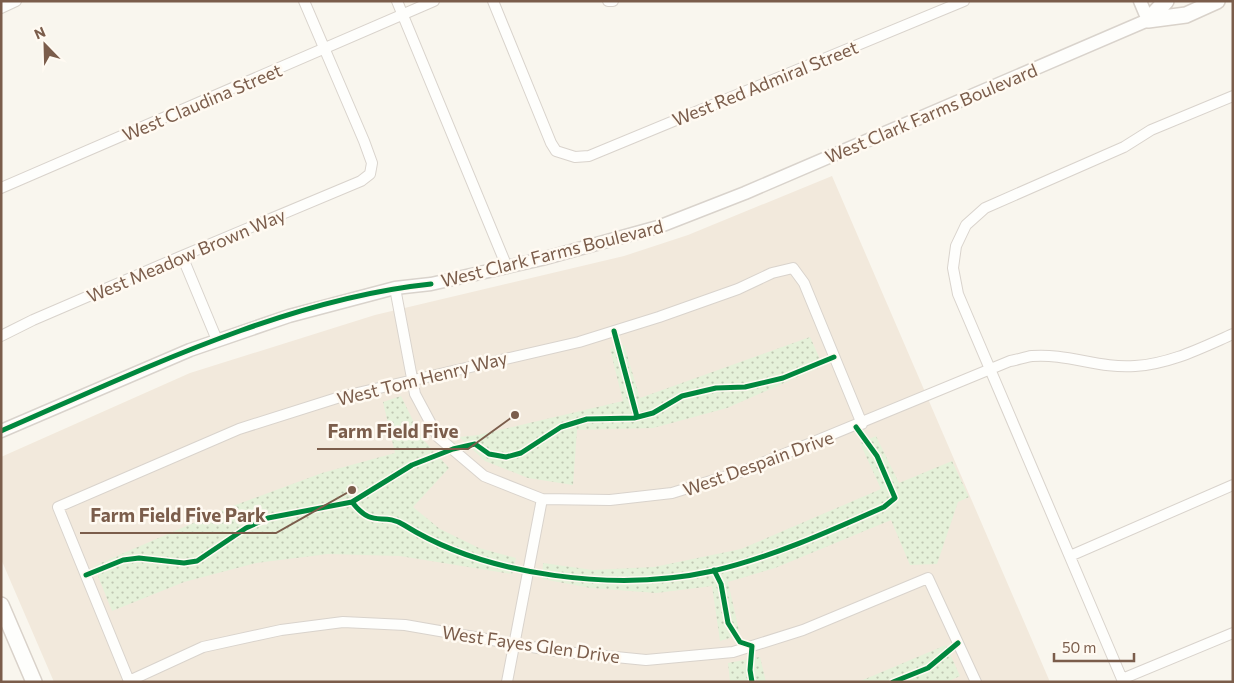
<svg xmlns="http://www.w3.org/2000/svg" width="1234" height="683" font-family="Commissioner,sans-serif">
<defs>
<pattern id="park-dots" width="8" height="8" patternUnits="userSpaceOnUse" patternTransform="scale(1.25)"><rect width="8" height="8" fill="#e5f1d9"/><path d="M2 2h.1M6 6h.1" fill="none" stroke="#bfc6b2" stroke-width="1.8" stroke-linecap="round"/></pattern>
</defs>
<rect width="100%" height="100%" fill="#f9f6ee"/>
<path fill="#f2e9dc" d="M 832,176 L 1050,682 L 54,682 L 1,559 L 1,457 L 190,373 L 375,315 L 624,256 L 688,235 Z"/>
<path fill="url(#park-dots)" d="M 810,337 L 823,366 L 727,408 L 653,428 L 577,430 L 573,485 L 528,478 L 485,461 L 459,437 L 478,435 L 623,401 L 610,349 L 624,345 L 640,398 Z
M 401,396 L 421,437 L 449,468 L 413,507 L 440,529 L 479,548 L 516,558 L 512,574 L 400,556 L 328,554 L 256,563 L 184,582 L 112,611 L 94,566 L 230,507 L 322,473 L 395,453 L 383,402 Z
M 876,436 L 899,483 L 952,461 L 969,497 L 958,502 L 937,564 L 910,565 L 891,520 L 775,568 L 728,582 L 740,635 L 720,641 L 712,586 L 656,593 L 591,588 L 542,579 L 543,563 L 593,570 L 654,567 L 741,549 L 881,489 L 860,443 Z
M 946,645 L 960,676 L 947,682 L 858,682 Z
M 760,657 L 766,682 L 730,682 L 728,663 Z"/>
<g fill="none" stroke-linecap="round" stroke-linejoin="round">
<defs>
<path id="minor" d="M 397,1 L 507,267
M 493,1 L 551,143 L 556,151 L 575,157 L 589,156 L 964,1
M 608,1 L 613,1
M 1,8 L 16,1
M 1233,96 L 1151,130 L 1124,147 L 985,208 L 966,225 L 956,246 L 953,268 L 958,294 L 1122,679 L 1233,633
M 1,188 L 434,1
M 182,256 L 217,340
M 395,288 L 415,394 L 438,437 L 484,476 L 542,499 L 610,500 L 672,493 L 743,471 L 1010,361 C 1017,360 1025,357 1032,356 C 1067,353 1100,369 1135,366 C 1170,364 1201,348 1233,334
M 1,336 L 33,320 L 182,256 L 361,181 L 370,174 L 372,163 L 364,141 L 304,1
M 862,424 L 804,283 L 793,268 L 772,273 L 738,289 L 659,317 L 579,342 L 340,397 L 239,429 L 58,507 L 129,681 L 203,647 L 281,630 L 343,622 L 405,625 L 555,651 L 646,660 L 733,652 L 803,630 L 928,578 L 976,682
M 1070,556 L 1233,485
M 507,682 L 542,499"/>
<path id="tertiary" d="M 1,431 L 190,350 L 289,316 L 395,288 L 431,284 L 542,259 L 658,227 L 745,193 L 1148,20 L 1140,1"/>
<path id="secondary" d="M 1148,20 L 1186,15 L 1217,1
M 1148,20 L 1166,1
M 1,605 L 34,682"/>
</defs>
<use href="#minor" stroke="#d9d3cc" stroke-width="12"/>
<use href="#tertiary" stroke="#d9d3cc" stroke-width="15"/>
<use href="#secondary" stroke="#d9d2ca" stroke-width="18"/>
<use href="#minor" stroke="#fefefc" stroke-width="10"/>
<use href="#tertiary" stroke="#fefefc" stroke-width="12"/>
<use href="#secondary" stroke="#fefefc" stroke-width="15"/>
<defs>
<path id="cycleway" d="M 614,331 L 637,417
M 1,431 C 135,373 285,299 431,284
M 352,502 C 374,530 381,511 404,525 C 487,577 618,592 713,571 C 772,557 828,532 884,507 L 895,498 L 877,456 L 856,427
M 714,570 L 721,584 L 728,623 L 740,642 L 752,646 L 750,670 L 752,682
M 86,575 L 123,560 L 139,558 L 184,563 L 197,561 L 246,528 L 268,518 L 352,502 L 412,465 L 453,449 L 475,444 L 489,454 L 506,457 L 521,453 L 561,427 L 587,419 L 634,418 L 653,413 L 682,396 L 716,388 L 745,387 L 783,378 L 834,357
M 893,682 L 928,668 L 958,643"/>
</defs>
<use href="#cycleway" stroke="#fffaf2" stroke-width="8"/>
<use href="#cycleway" stroke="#00873e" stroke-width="5"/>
</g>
<g text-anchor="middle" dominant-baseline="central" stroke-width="5" stroke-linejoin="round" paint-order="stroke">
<g font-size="18" fill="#7b5d4b" stroke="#fffaf2">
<text transform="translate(765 83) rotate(-22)">West Red Admiral Street</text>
<text transform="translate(202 102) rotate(-23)">West Claudina Street</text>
<text transform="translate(931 113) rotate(-23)">West Clark Farms Boulevard</text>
<text transform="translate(552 253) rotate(-14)">West Clark Farms Boulevard</text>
<text transform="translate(186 255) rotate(-23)">West Meadow Brown Way</text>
<text transform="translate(422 378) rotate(-14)">West Tom Henry Way</text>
<text transform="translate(758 463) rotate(-20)">West Despain Drive</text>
<text transform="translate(531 644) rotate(8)">West Fayes Glen Drive</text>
</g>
</g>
<path fill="none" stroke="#7b5d4b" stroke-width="2" d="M515 415L468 449H317M352 490L276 533H80"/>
<g fill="#7b5d4b" stroke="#fffaf2" stroke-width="2">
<circle cx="515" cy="415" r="5"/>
<circle cx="352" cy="490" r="5"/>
</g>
<g font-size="19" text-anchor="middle" font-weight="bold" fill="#7b5d4b" stroke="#fffaf2" stroke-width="5" stroke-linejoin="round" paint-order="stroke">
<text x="393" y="438">Farm Field Five</text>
<text x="178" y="522">Farm Field Five Park</text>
</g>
<rect width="1234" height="683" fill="none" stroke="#7b5d4b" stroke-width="5"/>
<g transform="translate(45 45) rotate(337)" stroke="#fffaf2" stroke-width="4" paint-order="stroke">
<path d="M0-4L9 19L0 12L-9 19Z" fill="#7b5d4b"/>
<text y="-8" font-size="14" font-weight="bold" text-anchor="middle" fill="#7b5d4b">N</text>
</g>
<path d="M1054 653v8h80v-8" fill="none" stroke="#7b5d4b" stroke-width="2.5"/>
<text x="1062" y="653" font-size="15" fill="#7b5d4b" stroke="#fffaf2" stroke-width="4" paint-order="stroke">50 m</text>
</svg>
